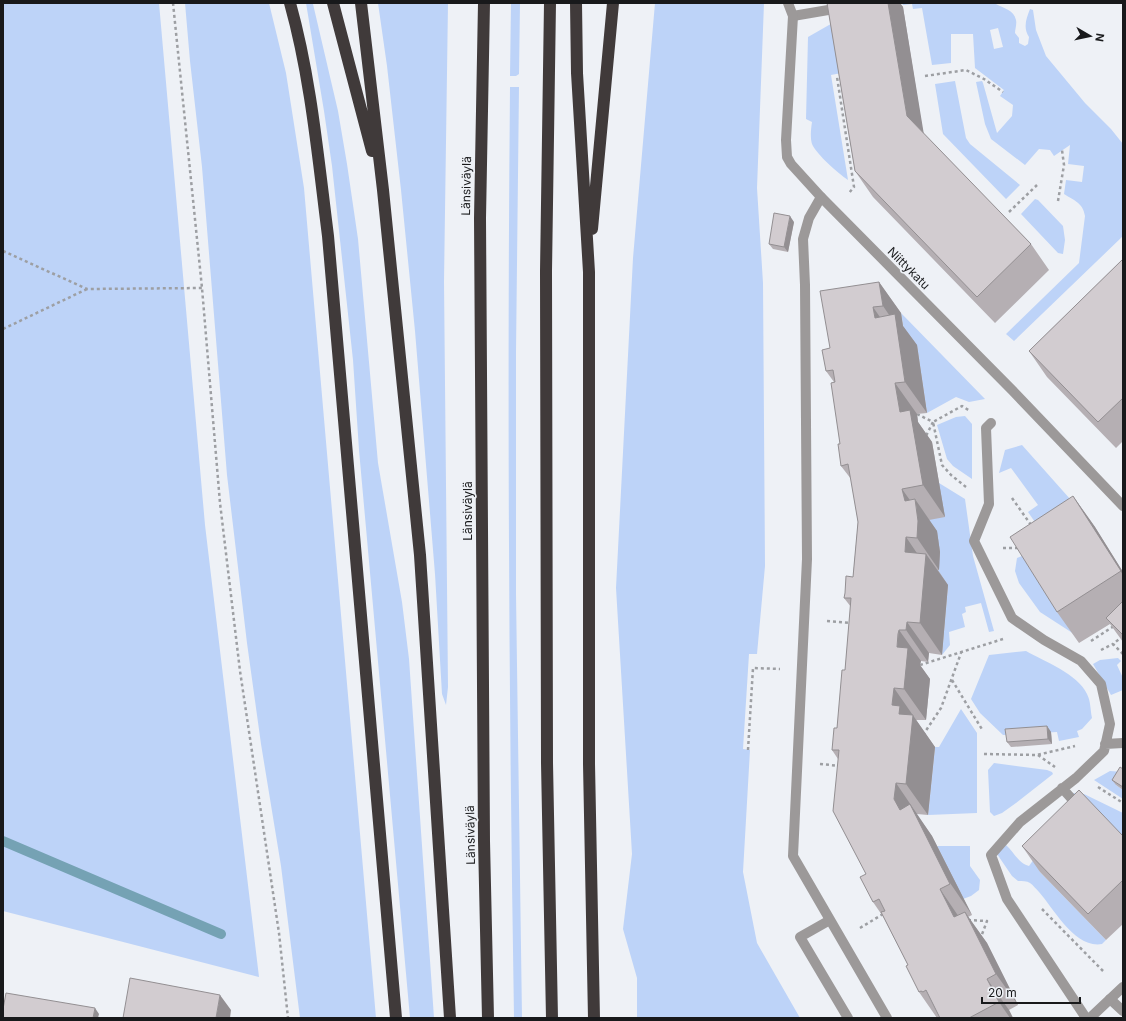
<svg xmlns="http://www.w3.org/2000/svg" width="1126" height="1021" font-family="Inter,sans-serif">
<rect width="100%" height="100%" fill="#eef1f6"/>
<path fill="#bdd3f8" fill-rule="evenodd" d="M 3,3 L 159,3 L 205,525 L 259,977 L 3,911 Z
M 185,3 L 269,3 L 286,73 L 304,188 L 376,1018 L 300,1018 L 281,866 L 261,744 L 247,643 L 227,475 L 202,167 L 190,61 Z
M 306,3 L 313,4 L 338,111 L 347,164 L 358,239 L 378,463 L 402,602 L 409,659 L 434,1018 L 410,1018 L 359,450 L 353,360 L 332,166 L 324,111 Z
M 378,3 L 448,3 L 444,282 L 448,687 L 446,705 L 442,694 L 435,574 L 415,331 L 401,190 L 387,66 Z
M 511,3 L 520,3 L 519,74 L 516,76 L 510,76 Z
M 655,3 L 764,3 L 757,188 L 763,283 L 765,566 L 757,654 L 749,654 L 743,749 L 750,750 L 743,872 L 757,943 L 800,1018 L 637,1018 L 637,978 L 623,929 L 632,854 L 616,588 L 633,258 Z
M 902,3 L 995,3 L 996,4 C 1003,8 1014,10 1016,20 C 1017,24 1015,30 1015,33 L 1019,38 L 1019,43 L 1025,46 L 1028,44 L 1029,37 C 1023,28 1026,19 1030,9 L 1033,10 L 1036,30 L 1046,56 L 1085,103 L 1111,129 L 1123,144 L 1123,236 L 1014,341 L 1006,334 L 1079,263 L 1085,216 C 1083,203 1075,201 1064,194 L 1066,180 L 1082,182 L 1084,166 L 1068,164 L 1070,145 L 1054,156 L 1050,150 L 1039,149 L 1025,165 L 991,139 L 985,124 L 976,82 L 982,81 L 983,83 L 997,133 L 1012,116 L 1013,105 L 1000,96 L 1004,90 L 975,68 L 973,34 L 951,34 L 951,63 L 932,65 L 922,8 L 913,9 L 912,4 L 903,5 ZM 998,28 L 1003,47 L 994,49 L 990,30 Z
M 843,17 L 852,71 L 831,75 L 848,180 C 838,173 817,155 812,144 C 810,137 811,129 812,122 L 806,119 L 808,37 Z
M 955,81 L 966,138 L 970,144 L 1020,185 L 1006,199 L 943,134 L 935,84 Z
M 510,87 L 519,87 L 516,352 L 516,594 L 522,1018 L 514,1018 C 509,708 507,397 510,87 Z
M 1035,199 L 1038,200 L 1063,226 L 1065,240 L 1063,254 L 1058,253 L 1021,214 Z
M 901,313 L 985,399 L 969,402 L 956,397 L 927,413 L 917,346 L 905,337 Z
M 965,416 L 972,424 L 972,479 L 953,466 L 947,459 L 937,425 L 956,417 Z
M 1022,445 L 1095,527 L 1039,528 L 1028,512 L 1038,505 L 1011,468 L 999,473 L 1005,450 Z
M 939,483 L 965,499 L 973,556 L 994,631 L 989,632 L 981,603 L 965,607 L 966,612 L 962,614 L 965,627 L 949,632 L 950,645 L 942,655 L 948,585 L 927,583 L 924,521 Z
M 1027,554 L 1074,634 L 1040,612 L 1019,583 L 1015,571 L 1017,558 Z
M 1026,651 C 1044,661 1078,674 1087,694 C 1091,702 1090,709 1092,718 L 1082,729 L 1077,731 L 1079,737 L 1059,741 L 1057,732 L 1003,735 L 980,713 L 971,699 L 989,655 Z
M 1118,658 L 1121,661 L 1117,665 L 1123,678 L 1123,690 L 1111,695 L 1093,664 L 1100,660 Z
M 961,709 L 977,733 L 977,813 L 928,815 L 935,747 L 939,747 Z
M 994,763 L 1047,770 L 1052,772 L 1053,774 L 1016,803 L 1002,813 L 994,816 L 990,812 L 988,770 Z
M 1110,771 L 1123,772 L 1116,785 L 1123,790 L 1123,799 L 1094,780 Z
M 1072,793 L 1084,794 L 1123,813 L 1123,847 Z
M 1006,845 C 1014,852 1018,863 1029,866 L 1034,859 L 1040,872 L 1106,940 L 1102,944 C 1075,949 1054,909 1039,892 C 1036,889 1033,885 1030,883 C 1027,881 1022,881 1018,881 L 1012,876 L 997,854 Z
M 937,846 L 970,846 L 970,866 L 980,880 L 979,890 L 971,896 L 963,899 Z"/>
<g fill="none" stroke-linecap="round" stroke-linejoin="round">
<path stroke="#75a2b4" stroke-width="10" d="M 3,841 L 221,934"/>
<path stroke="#9d9fa3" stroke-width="2.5" stroke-dasharray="3 3" stroke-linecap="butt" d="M 173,3 L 202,288 L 220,503 L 240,671 L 279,933 L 288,1018
M 842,76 L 837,77 L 854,187 L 849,193
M 925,76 L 966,70 L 984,79 L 1003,92
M 1058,201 L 1064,165 L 1062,150
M 1009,212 L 1037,185
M 3,251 L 87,289 L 202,288
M 3,329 L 87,289
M 917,414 L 933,422 L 926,436
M 966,487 L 951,475 L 942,465 L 933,422 L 962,406 L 970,411
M 1012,498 L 1031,525
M 1003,548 L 1020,548
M 827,621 L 852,623
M 1123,636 L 1113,644 L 1123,654
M 1091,641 L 1114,626
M 1101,650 L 1113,644
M 920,665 L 1003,639
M 952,680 L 983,731
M 923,735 L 941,708 L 961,653
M 748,750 L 753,668 L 780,669
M 984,754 L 1037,755 L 1075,746
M 1038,755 L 1055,767
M 820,764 L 841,766
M 1098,787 L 1123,803
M 1042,909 L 1105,973
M 968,920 L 987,921 L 981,937
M 860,928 L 883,914"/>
<path stroke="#9c9999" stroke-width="10" d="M 793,16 L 869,3
M 821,197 L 809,218 L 803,239 L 805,285 L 807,559 L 793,856 L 887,1018
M 991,423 L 986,428 L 989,504 L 974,541 L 1012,618 L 1044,640 L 1081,661 L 1101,684 L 1110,724 L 1104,751 L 1076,778 L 1020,822 L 991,855 L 1007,899 L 1086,1018
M 1105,744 L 1123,743
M 1062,788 L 1080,808
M 830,920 L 800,937 L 848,1018
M 1110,999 L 1123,1011"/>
<path stroke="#9c9999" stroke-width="10" d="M 788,3 L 793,16 L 786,140 L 787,157 L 791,164 L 821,197 L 1012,390 L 1123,506
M 1090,1018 L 1123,987"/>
<path stroke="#403a3a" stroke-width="12" d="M 290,3 C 311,78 318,158 328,236 L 396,1018
M 333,3 L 372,151
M 361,3 L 383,190 L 420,555 L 450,1018
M 484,3 L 480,218 L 484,841 L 488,1018
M 550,3 L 546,271 L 547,763 L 552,1018
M 576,3 L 577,73 L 589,272 L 589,764 L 594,1018
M 592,229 L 613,3"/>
</g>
<path fill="#b5afb3" d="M 827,3 L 900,3 L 903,7 L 923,133 L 1031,244 L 1049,270 L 995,323 L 873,197 L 855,171 Z
M 794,222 L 788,252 L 773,249 L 769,244 Z
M 1123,259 L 1123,441 L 1116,448 L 1047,377 L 1029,351 Z
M 879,282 L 901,313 L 903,326 L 917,345 L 927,413 L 917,414 L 918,422 L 932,442 L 945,517 L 929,520 L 937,531 L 940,552 L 939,570 L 938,570 L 948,585 L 942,655 L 929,653 L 928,662 L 921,661 L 920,665 L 930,679 L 926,720 L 916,720 L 935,747 L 928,815 L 917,814 L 917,815 L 932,836 L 972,915 L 968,917 L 987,943 L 1018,1005 L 1009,1010 L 1013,1018 L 937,1018 L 919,992 L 908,965 L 884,918 L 873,902 L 838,759 L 832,750 L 837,728 L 845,670 L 851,607 L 844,598 L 853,577 L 858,522 L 851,479 L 841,466 L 840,444 L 834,382 L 826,371 L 830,348 Z
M 1073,496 L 1095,527 L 1123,572 L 1123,642 L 1110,624 L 1079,643 L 1057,612 Z
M 1047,726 L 1051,732 L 1052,744 L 1011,747 L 1007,742 Z
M 1123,769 L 1123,790 L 1116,785 L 1112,780 Z
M 1123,836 L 1123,924 L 1106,940 L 1040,872 L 1022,846 Z"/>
<path fill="#938f92" d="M 888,3 L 900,3 L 903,7 L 925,141 L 907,116 Z
M 790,216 L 794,222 L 788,252 L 784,247 Z
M 879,282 L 901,313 L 903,326 L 917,345 L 927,413 L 905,382 L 896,325 L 883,306 Z
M 873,307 L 895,339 L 875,318 Z
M 895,383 L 917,414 L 918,422 L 932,442 L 945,517 L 923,485 L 900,412 Z
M 902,489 L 917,510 L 915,499 L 937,531 L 940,552 L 939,570 L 917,538 L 905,501 Z
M 1073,496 L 1095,527 L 1123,572 L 1123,575 Z
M 906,537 L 925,565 L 926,554 L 948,585 L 942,655 L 920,623 L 905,552 Z
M 907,622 L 929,653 L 928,662 L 906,630 Z
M 899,630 L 921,661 L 920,665 L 930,679 L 926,720 L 904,689 L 897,647 Z
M 894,688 L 935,747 L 928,815 L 906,784 L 892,705 Z
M 1047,726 L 1051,732 L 1052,744 L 1048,739 Z
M 896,783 L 932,836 L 972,915 L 900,810 L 894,799 Z
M 940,889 L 961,920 L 954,917 Z
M 965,912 L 987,943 L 1018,1005 L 996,974 Z
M 987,979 L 1009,1010 L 1013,1018 L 1010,1018 L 999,1002 Z
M 220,995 L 231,1010 L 230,1018 L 216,1018 Z
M 95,1008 L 99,1014 L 98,1018 L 93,1018 Z"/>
<path fill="#d2ccd0" stroke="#938f92" d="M 827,3 L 888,3 L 907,116 L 1031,244 L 977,297 L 855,171 Z
M 774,213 L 790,216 L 784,247 L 769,244 Z
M 1123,259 L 1123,398 L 1098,422 L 1029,351 Z
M 879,282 L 883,306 L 873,307 L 875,318 L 895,314 L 905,382 L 895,383 L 900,412 L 910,410 L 923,485 L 902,489 L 905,501 L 915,499 L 918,521 L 917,538 L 906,537 L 905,552 L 926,554 L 920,623 L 907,622 L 906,630 L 899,630 L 898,634 L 897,647 L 908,648 L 904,689 L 894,688 L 892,705 L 900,706 L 899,714 L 913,715 L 906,784 L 896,783 L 894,799 L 900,810 L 910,804 L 950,884 L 940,889 L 954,917 L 965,912 L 996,974 L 987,979 L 999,1002 L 969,1018 L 940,1018 L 926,990 L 923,992 L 921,991 L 919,992 L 906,966 L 908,965 L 881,912 L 885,911 L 879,899 L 873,902 L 860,877 L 866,874 L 833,811 L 839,750 L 832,750 L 834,728 L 837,728 L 842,670 L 845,670 L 851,598 L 844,598 L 845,593 L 846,576 L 853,577 L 858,522 L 848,464 L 841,466 L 838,444 L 840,444 L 831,383 L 835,382 L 833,370 L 826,371 L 822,350 L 830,348 L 820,291 Z
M 1073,496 L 1121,571 L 1057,612 L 1010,537 Z
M 1123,601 L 1123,635 L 1106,618 Z
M 1047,726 L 1048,739 L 1007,742 L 1005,729 Z
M 1120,767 L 1123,769 L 1123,787 L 1112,780 Z
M 1079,790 L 1123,836 L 1123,880 L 1088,914 L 1022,846 Z
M 130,978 L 220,995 L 216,1018 L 123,1018 Z
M 6,993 L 95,1008 L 93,1018 L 3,1018 L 3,1009 Z"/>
<g text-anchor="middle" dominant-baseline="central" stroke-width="3.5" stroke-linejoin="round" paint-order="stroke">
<g font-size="12" fill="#18191b" stroke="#eef1f6">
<text transform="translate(466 186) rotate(-89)">Länsiväylä</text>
<text transform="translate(909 268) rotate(45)">Niittykatu</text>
<text transform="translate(467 511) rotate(-90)">Länsiväylä</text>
<text transform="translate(470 835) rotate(-91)">Länsiväylä</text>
</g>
</g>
<rect width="1126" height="1021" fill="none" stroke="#18191b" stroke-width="8"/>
<g transform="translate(1090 36) rotate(99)" stroke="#eef1f6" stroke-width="3" paint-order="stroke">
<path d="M0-3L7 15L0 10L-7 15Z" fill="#18191b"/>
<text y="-6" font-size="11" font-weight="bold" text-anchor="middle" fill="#18191b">N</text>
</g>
<path d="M982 997v6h98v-6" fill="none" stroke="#18191b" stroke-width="2"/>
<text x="988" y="997" font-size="12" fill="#18191b" stroke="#eef1f6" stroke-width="3" paint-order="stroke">20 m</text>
</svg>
